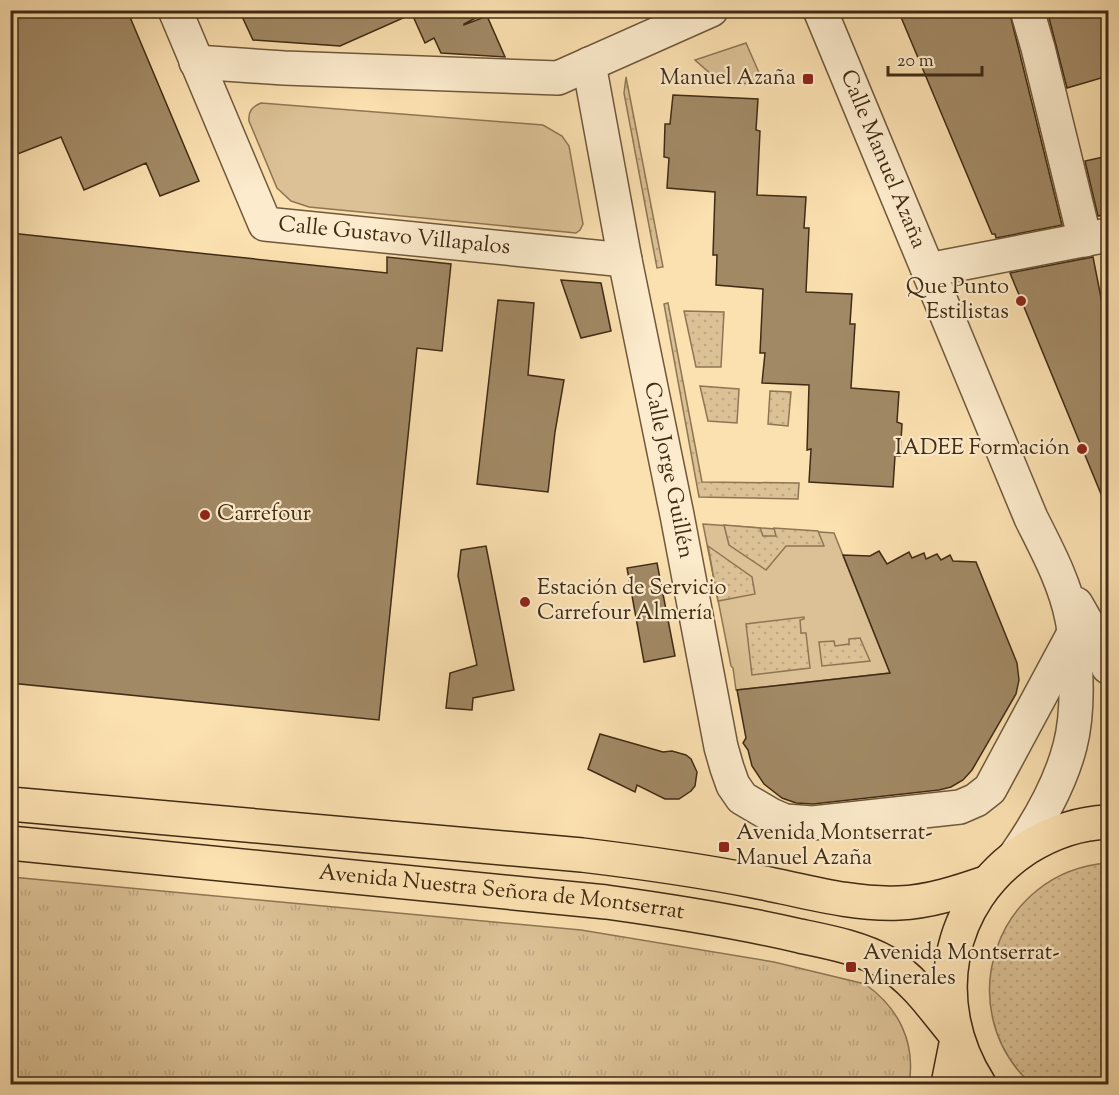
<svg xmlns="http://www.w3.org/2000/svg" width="1119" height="1095" font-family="'Sorts Mill Goudy',serif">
<defs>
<pattern id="grass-tufts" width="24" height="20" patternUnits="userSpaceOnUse" patternTransform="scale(1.5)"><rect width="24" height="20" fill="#dbc195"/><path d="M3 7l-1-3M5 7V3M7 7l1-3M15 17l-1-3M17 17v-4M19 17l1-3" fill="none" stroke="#bda680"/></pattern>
<pattern id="garden-dots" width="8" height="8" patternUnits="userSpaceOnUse" patternTransform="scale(1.5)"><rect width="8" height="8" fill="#dbc195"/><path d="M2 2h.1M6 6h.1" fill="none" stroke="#bda680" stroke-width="1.8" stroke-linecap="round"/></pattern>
</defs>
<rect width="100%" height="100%" fill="#fbe0b0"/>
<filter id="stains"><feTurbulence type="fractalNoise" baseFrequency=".00333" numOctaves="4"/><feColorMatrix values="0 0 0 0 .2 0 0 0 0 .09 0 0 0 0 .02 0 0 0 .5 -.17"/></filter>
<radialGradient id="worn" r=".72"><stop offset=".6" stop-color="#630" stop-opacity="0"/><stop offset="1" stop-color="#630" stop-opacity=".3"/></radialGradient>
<path fill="url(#grass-tufts)" stroke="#8e7654" stroke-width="1.5" d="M 11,877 L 581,930 L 774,962 L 865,984 C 899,1008 916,1043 909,1084 L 11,1084 Z"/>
<path fill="#dbc195" stroke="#8e7654" stroke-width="1.5" d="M 746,43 L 764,84 L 721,83 L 695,60 Z
M 261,103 L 543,125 L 562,136 L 569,146 L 583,224 L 580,230 L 576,233 L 309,207 L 291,201 L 277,188 L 249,121 C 248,111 252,107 261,103 Z
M 703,524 L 834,533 L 890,673 L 736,690 L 733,668 L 731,666 Z"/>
<path fill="url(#garden-dots)" stroke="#8e7654" stroke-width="1.5" d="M 626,77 L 663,267 L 657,268 L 624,93 Z
M 668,303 L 702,482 L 799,483 L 798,499 L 699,497 L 664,304 Z
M 684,311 L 724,312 L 721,367 L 696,367 Z
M 700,386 L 739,389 L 737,423 L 708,421 Z
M 770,391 L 791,392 L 788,426 L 768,424 Z
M 724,525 L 760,528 L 763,536 L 776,536 L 774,528 L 818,531 L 824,546 L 786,546 L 766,570 L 729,545 Z
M 708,546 L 752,577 L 755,594 L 718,601 Z
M 804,617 L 804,619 L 800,620 L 801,633 L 806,633 L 810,668 L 752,675 L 746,624 Z
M 860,638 L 870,661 L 822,666 L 819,642 L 834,641 L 835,646 L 849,644 L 849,639 Z
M 1108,863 L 1108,1084 L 1031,1084 C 949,1008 996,871 1108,863 Z"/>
<path fill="#a18965" stroke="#402b14" stroke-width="1.5" d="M 10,10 L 127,10 L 199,181 L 160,196 L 146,163 L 84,190 L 61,137 L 10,157 Z
M 239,10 L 491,10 L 464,24 L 464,25 L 487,16 L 505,57 L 441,53 L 434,38 L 425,43 L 412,14 L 340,46 L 253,40 Z
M 898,10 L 1009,10 L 1062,225 L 996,238 L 995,234 L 992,234 Z
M 1047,10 L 1108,10 L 1108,76 L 1067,88 Z
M 673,95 L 758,99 L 756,130 L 760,131 L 757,195 L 806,197 L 804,228 L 809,228 L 806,292 L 852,294 L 850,324 L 855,324 L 851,388 L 899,392 L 897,422 L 902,424 L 900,456 L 895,456 L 893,487 L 809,482 L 811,449 L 807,450 L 809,385 L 762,383 L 765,353 L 760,353 L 763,289 L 716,285 L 717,255 L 713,255 L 715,192 L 667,188 L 669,158 L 664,157 L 665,124 L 670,124 Z
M 1108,156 L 1108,214 L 1098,216 L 1085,161 Z
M 10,233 L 387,273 L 387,257 L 451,264 L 442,351 L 417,348 L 379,720 L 10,683 Z
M 1093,257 L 1103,308 L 1108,305 L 1108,511 L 1010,273 Z
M 561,280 L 601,283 L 611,331 L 581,338 Z
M 498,300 L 534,303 L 528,375 L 564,380 L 555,432 L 548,492 L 477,484 Z
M 486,546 L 514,690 L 473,698 L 472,710 L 446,708 L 450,673 L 477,665 L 458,576 L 461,550 Z
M 879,551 L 887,564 L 909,552 L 912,558 L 924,553 L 926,559 L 937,554 L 941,560 L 950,555 L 953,561 L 976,562 L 1017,663 L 1019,680 L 1016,694 L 972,770 L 963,780 L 951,787 L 939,790 L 813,804 L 796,803 L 782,798 L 764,784 L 752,766 L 748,750 L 743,743 L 746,738 L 737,690 L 890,673 L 843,555 L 870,556 Z
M 657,563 L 675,656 L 644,662 L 627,568 Z
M 600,734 L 663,752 L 672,751 L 686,755 L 691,759 L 697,772 L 695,786 L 691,791 L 679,799 L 665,799 L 637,785 L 635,792 L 588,769 Z"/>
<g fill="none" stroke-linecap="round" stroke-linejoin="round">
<defs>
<g id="minor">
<path id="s1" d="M 175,10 L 265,224 L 625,260"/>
<path id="s2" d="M 820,10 L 1031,518 C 1047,550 1065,583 1072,619 C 1075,632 1074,646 1075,660 C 1077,688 1077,719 1070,746 C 1060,785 1038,823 1015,856"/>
<path d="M 1027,10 L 1038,48 L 1085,240"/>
<path d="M 196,62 L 284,68 L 558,78 L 711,10"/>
<path id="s3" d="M 589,64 L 625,260 L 677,515 L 721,747 L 727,768 L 733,785 L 742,798 L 771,815 L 785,821 L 813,823 L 960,807 L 976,800 L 990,789 L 1074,633"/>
<path d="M 928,270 L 1108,235"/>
<path d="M 1076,604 L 1096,639 L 1108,667"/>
</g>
<g id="major">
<path d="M 10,804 L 582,855 C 640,862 697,870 754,881 C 802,890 850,905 899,903 C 929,902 959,892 988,882"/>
<path id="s4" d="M 10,843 L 606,902 C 671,911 736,921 800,936 C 829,942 861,948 887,963 C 915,980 935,1010 956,1035"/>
<path d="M 948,1084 L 957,1039"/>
<path d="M 979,1084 C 928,1004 945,901 1027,848 C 1051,833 1080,823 1108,822"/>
</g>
</defs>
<use href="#minor" stroke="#6f583b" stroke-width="36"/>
<use href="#major" stroke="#402b14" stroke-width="36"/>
<use href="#minor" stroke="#fcebcc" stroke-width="33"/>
<use href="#major" stroke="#fbe0b0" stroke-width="33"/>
</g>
<g fill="#8f2418" stroke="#fcebcc" stroke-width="2">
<rect x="802" y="73" width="12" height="12" rx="3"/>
<circle cx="1021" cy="301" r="6"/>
<circle cx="1082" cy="449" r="6"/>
<circle cx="205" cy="515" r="6"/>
<circle cx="525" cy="602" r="6"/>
<rect x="718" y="841" width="12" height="12" rx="3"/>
<rect x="845" y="961" width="12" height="12" rx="3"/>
</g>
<g text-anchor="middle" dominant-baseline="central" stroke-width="4.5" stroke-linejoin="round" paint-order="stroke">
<g font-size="22" fill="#402b14" stroke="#fcebcc" text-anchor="start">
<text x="796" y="79" text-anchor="end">Manuel Azaña</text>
<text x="1009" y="288" text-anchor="end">Que Punto<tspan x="1009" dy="25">Estilistas</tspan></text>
<text x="1070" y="449" text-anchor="end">IADEE Formación</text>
<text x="217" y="515">Carrefour</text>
<text x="537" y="589">Estación de Servicio<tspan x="537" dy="25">Carrefour Almería</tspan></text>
<text x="736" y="834">Avenida Montserrat-<tspan x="736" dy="25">Manuel Azaña</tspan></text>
<text x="863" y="954">Avenida Montserrat-<tspan x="863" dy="25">Minerales</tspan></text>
</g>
<g font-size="22" fill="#402b14" stroke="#fcebcc">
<text stroke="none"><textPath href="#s2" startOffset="162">Calle Manuel Azaña</textPath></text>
<text stroke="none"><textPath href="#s1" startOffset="362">Calle Gustavo Villapalos</textPath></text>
<text stroke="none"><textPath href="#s3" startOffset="414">Calle Jorge Guillén</textPath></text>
<text stroke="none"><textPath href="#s4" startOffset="494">Avenida Nuestra Señora de Montserrat</textPath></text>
</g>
</g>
<rect width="1119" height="1095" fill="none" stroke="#fbe0b0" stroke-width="36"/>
<rect x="12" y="12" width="1095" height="1071" fill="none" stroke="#402b14" stroke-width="3"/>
<rect x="18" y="18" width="1083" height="1059" fill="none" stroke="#402b14" stroke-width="1.5"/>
<path d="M888 66v9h94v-9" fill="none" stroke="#402b14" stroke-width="3"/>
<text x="897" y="66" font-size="18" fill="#402b14" stroke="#fcebcc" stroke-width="4.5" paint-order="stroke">20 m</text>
<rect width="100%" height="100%" filter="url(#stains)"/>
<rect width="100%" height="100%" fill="url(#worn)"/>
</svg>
